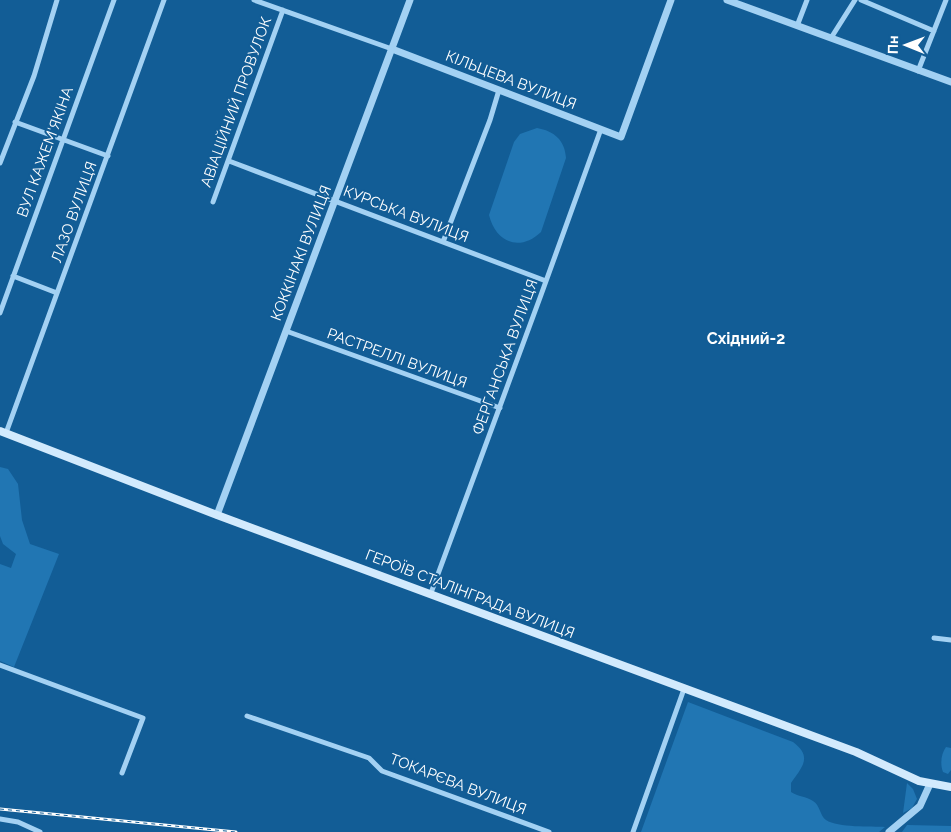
<svg xmlns="http://www.w3.org/2000/svg" width="951" height="832" font-family="Raleway,sans-serif">
<rect width="100%" height="100%" fill="#125d96"/>
<path fill="#2176b3" d="M 537,128 C 554,131 565,140 566,158 L 541,232 C 520,252 496,243 489,215 L 514,142 L 520,134 Z
M 0,467 L 8,469 L 18,484 L 22,520 L 30,544 L 59,554 L 14,667 L 0,661 L 0,564 L 11,568 L 16,554 L 3,544 L 0,536 Z
M 688,702 L 793,742 C 813,757 802,767 791,783 L 791,792 C 798,797 806,796 813,801 C 820,805 820,816 826,820 C 838,828 871,826 885,827 L 879,832 L 641,832 Z
M 946,747 L 951,748 L 951,770 L 948,774 L 943,772 C 940,764 941,754 946,747 Z
M 907,783 L 913,789 L 917,799 L 912,808 L 903,813 Z
M 907,825 L 951,826 L 951,832 L 902,832 Z"/>
<g fill="none" stroke-linecap="round" stroke-linejoin="round">
<path stroke="#a3d1f3" stroke-width="5" d="M 254,0 L 392,49
M 861,0 L 934,31
M 797,26 L 807,0
M 831,38 L 855,0
M 918,71 L 946,0
M 15,122 L 108,156
M 229,161 L 546,281
M 0,163 L 34,76 L 57,0
M 213,202 L 283,10
M 443,242 L 490,120 L 499,90
M 13,276 L 57,293
M 0,313 L 114,0
M 286,331 L 500,408
M 6,433 L 164,0
M 431,593 L 541,295 L 601,129
M 934,638 L 951,640
M 0,665 L 143,718 L 122,773
M 247,716 L 369,758 L 382,771 L 549,832
M 0,819 L 18,822 L 40,832
M 633,832 L 684,689"/>
<path stroke="#a3d1f3" stroke-width="7" d="M 727,0 L 951,82
M 392,49 L 621,137 L 671,0
M 217,515 L 410,0
M 889,832 L 920,806 L 930,784"/>
<path stroke="#d2eafd" stroke-width="8" d="M 0,431 L 217,515 L 856,752 L 919,781 L 951,787"/>
<defs>
<path id="rail" d="M 0,809 L 236,832"/>
</defs>
<use href="#rail" stroke="#fff" stroke-width="3"/>
<use href="#rail" stroke="#125d96" stroke-width="1" stroke-dasharray="4" stroke-linecap="butt"/>
</g>
<g text-anchor="middle" dominant-baseline="central" stroke-width="4" stroke-linejoin="round" paint-order="stroke">
<g font-size="15" fill="#fff" stroke="#125d96">
<text transform="translate(511 80) rotate(21)">КІЛЬЦЕВА ВУЛИЦЯ</text>
<text transform="translate(236 102) rotate(-70)">АВІАЦІЙНИЙ ПРОВУЛОК</text>
<text transform="translate(45 152) rotate(-70)">ВУЛ КАЖЕМ'ЯКІНА</text>
<text transform="translate(74 212) rotate(-70)">ЛАЗО ВУЛИЦЯ</text>
<text transform="translate(406 214) rotate(21)">КУРСЬКА ВУЛИЦЯ</text>
<text transform="translate(301 253) rotate(-69)">КОККІНАКІ ВУЛИЦЯ</text>
<text transform="translate(505 357) rotate(-70)">ФЕРГАНСЬКА ВУЛИЦЯ</text>
<text transform="translate(397 358) rotate(20)">РАСТРЕЛЛІ ВУЛИЦЯ</text>
<text transform="translate(470 594) rotate(21)">ГЕРОЇВ СТАЛІНГРАДА ВУЛИЦЯ</text>
<text transform="translate(458 784) rotate(21)">ТОКАРЄВА ВУЛИЦЯ</text>
</g>
<g font-size="16" font-weight="bold" fill="#fff" stroke="#125d96">
<text x="746" y="338">Східний-2</text>
</g>
</g>
<g transform="translate(906 45) rotate(271)" stroke="#125d96" stroke-width="4" paint-order="stroke">
<path d="M0-4L9 19L0 12L-9 19Z" fill="#ffffff"/>
<text y="-8" font-size="14" font-weight="bold" text-anchor="middle" fill="#ffffff">Пн</text>
</g>
</svg>
